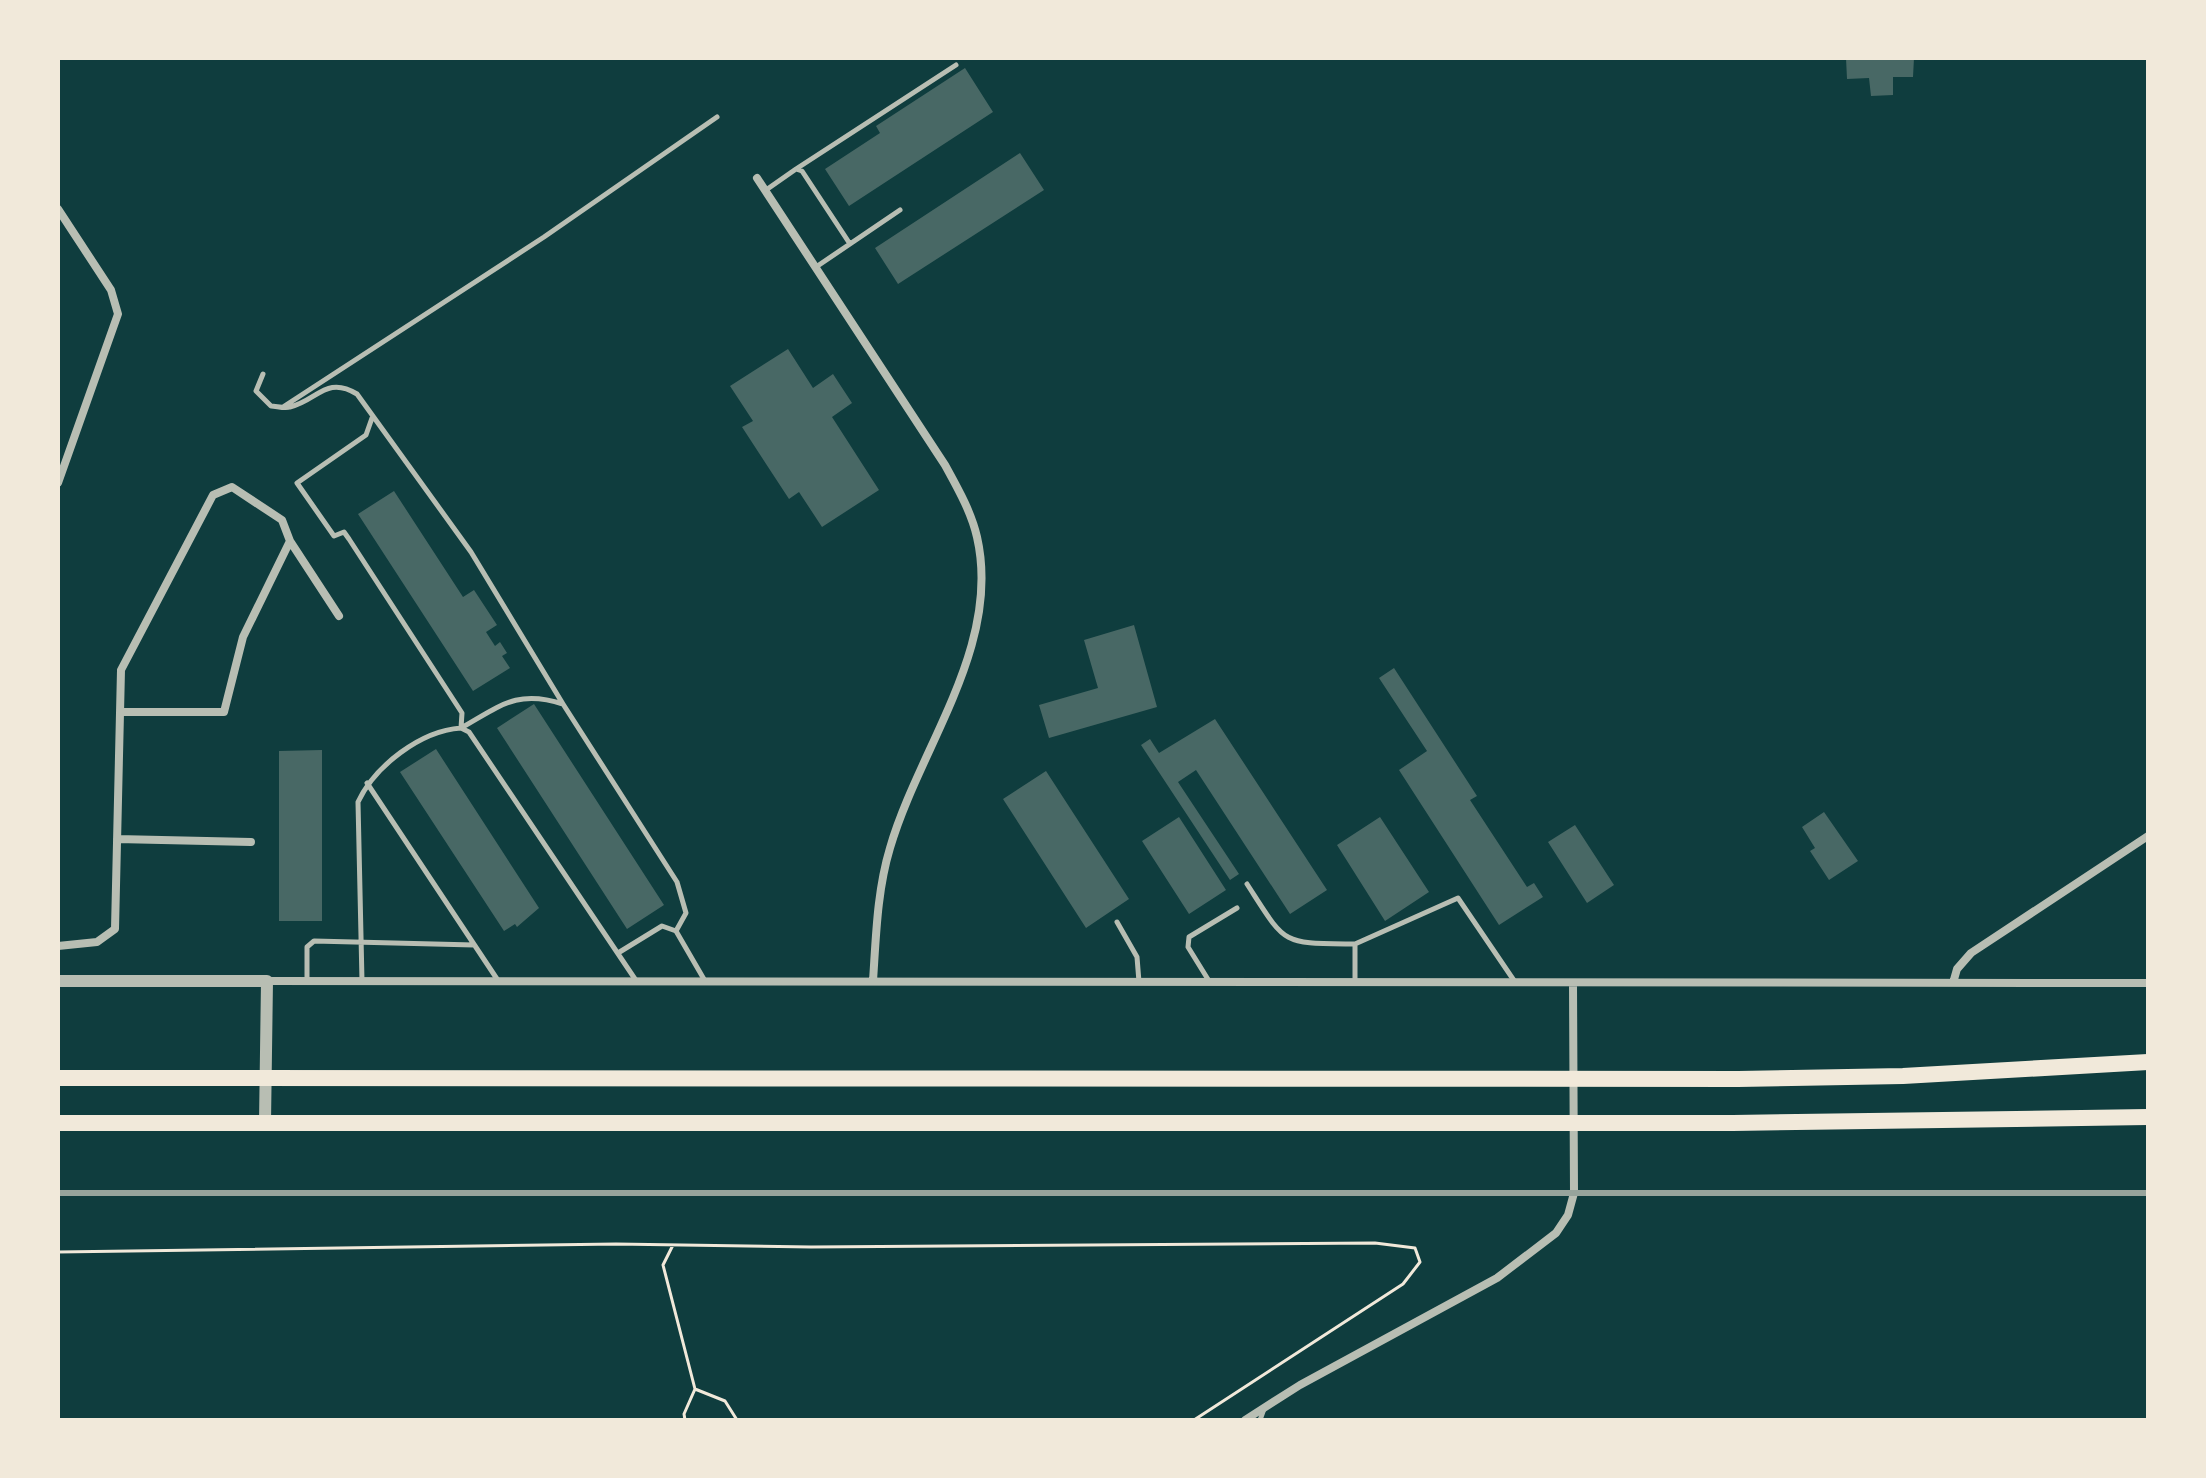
<svg xmlns="http://www.w3.org/2000/svg" width="2206" height="1478" font-family="'Nunito Sans',sans-serif">
<rect width="100%" height="100%" fill="#0f3d3e"/>
<path fill="#486865" d="M 1846,58 L 1914,58 L 1913,77 L 1893,77 L 1893,95 L 1871,96 L 1869,78 L 1847,79 Z
M 965,68 L 993,112 L 849,206 L 825,169 L 880,133 L 876,126 Z
M 1020,153 L 1044,190 L 898,284 L 875,248 Z
M 788,349 L 813,388 L 833,374 L 852,403 L 832,417 L 879,490 L 822,527 L 799,492 L 789,499 L 742,427 L 753,421 L 730,386 Z
M 394,491 L 463,597 L 474,590 L 497,625 L 486,632 L 495,646 L 500,642 L 507,653 L 502,656 L 510,668 L 473,691 L 358,514 Z
M 1134,625 L 1157,707 L 1049,738 L 1039,705 L 1098,688 L 1084,640 Z
M 1394,668 L 1477,796 L 1470,800 L 1527,887 L 1534,883 L 1543,897 L 1499,925 L 1399,770 L 1427,751 L 1379,678 Z
M 534,704 L 664,905 L 627,929 L 497,728 Z
M 1215,719 L 1327,890 L 1290,914 L 1196,770 L 1178,782 L 1239,874 L 1230,880 L 1141,745 L 1150,739 L 1159,753 Z
M 436,749 L 539,908 L 517,927 L 515,924 L 504,931 L 400,772 Z
M 322,750 L 322,921 L 279,921 L 279,751 Z
M 1046,771 L 1129,899 L 1086,928 L 1003,799 Z
M 1824,812 L 1858,861 L 1829,880 L 1810,851 L 1815,848 L 1802,827 Z
M 1179,817 L 1226,890 L 1189,914 L 1142,841 Z
M 1380,817 L 1429,892 L 1385,921 L 1337,845 Z
M 1575,825 L 1614,885 L 1587,903 L 1548,842 Z"/>
<g fill="none" stroke-linecap="round" stroke-linejoin="round">
<path stroke="#f1e9da" stroke-width="3" d="M 673,1245 L 663,1265 L 695,1389 L 684,1414 L 685,1420
M 58,1252 L 616,1244 L 811,1247 L 1375,1243 L 1415,1248 L 1420,1262 L 1403,1284 L 1194,1420
M 695,1389 L 725,1401 L 737,1420"/>
<path stroke="#b8beb3" stroke-width="5" d="M 796,169 L 956,65
M 766,190 L 796,169 L 802,171 L 850,244
M 816,267 L 900,210
M 263,374 L 256,391 L 271,406 C 276,406 285,409 290,407 C 317,401 326,375 357,394 L 471,552 L 563,704
M 283,407 L 544,237 L 717,117
M 372,418 L 366,435 L 297,483 L 334,536 L 344,532 L 349,539 L 462,713 L 461,728
M 461,728 C 500,706 517,689 563,704 L 677,882 L 686,913 L 676,931
M 367,783 L 499,982
M 1247,884 C 1287,946 1280,943 1355,944
M 1117,922 L 1137,957 L 1139,982
M 618,953 L 662,926 L 676,931 L 705,981
M 307,980 L 307,947 L 314,941 L 474,945
M 362,981 L 358,802 C 375,766 420,731 461,728 L 469,732 L 637,982
M 1209,981 L 1188,947 L 1189,937 L 1237,908
M 1355,981 L 1355,944 L 1458,898 L 1515,982
M 1260,1420 L 1264,1409"/>
<path stroke="#b8beb3" stroke-width="8" d="M 757,178 L 945,465 C 957,487 971,511 977,537 C 1002,646 919,748 890,848 C 877,891 876,937 873,981
M 58,209 L 111,290 L 118,314 L 58,483
M 290,541 L 339,616
M 117,839 L 251,842
M 58,946 L 97,942 L 115,929 L 121,670 L 213,495 L 232,487 L 282,520 L 290,541 L 243,637 L 224,712 L 120,712
M 267,981 L 2148,983
M 1953,983 L 1957,969 L 1971,953 L 2148,836
M 1245,1420 L 1300,1385 L 1497,1278 L 1556,1233 L 1568,1215 L 1574,1193 L 1573,983"/>
<path stroke="#b8beb3" stroke-width="12" d="M 58,981 L 267,981 L 265,1123"/>
<path stroke="#f1e9da" stroke-width="16" d="M 58,1078 L 1738,1079 L 1903,1076 L 2148,1062
M 58,1123 L 1733,1123 L 2148,1117"/>
<path stroke="#97a49c" stroke-width="6" d="M 58,1193 L 2148,1193"/>
</g>
<rect width="2206" height="1478" fill="none" stroke="#f1e9da" stroke-width="120"/>
</svg>
